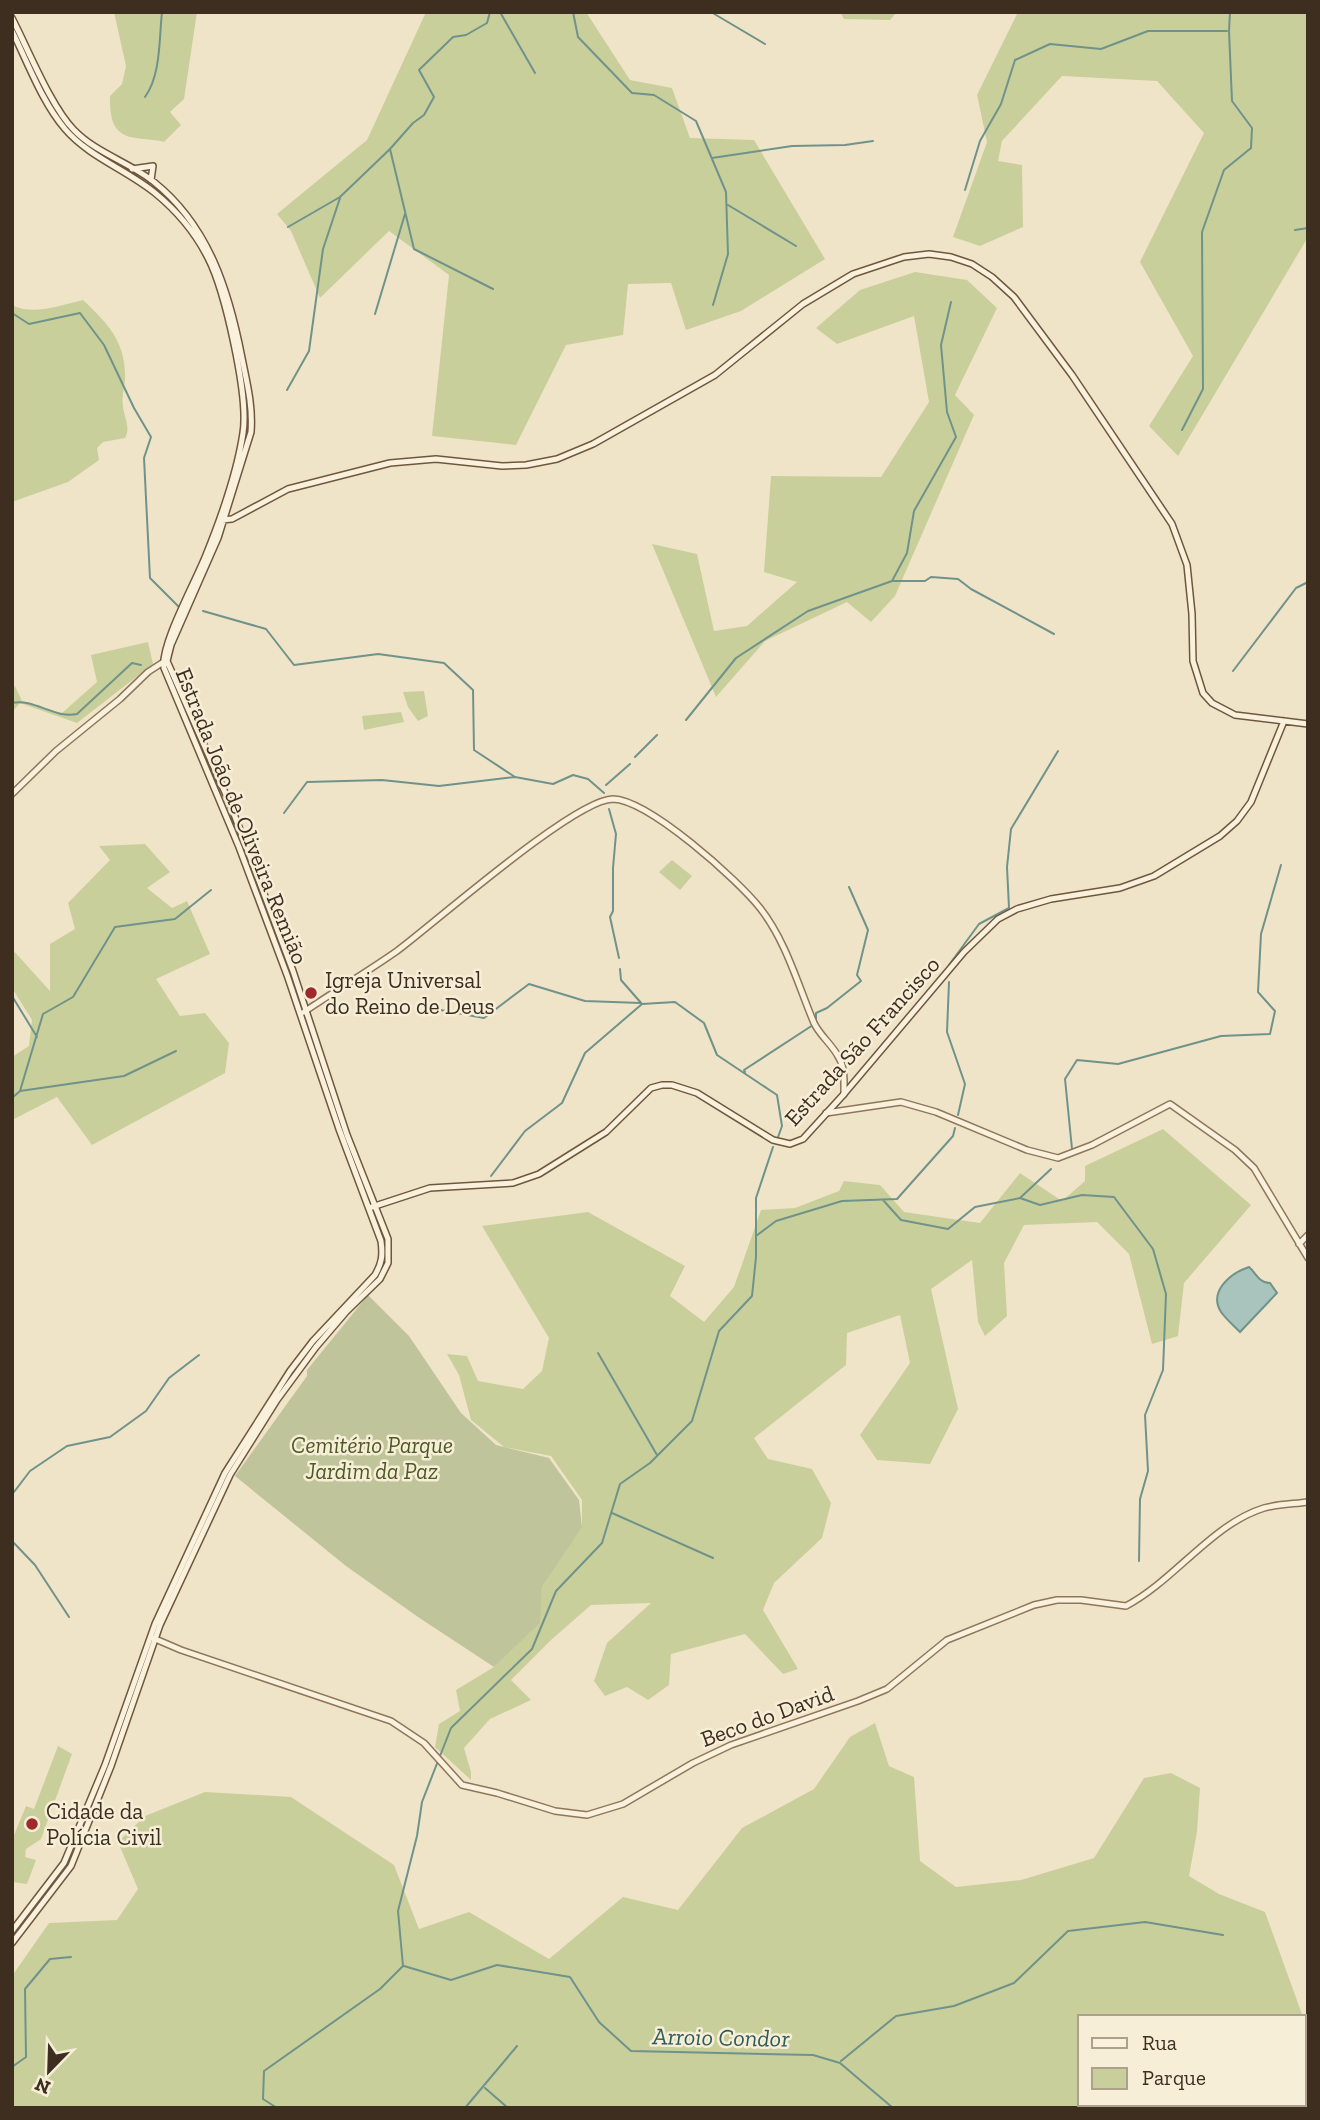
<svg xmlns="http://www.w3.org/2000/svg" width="1320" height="2120" font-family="'Zilla Slab',serif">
<rect width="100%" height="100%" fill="#f0e4c8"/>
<path fill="#c9cf9b" d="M 114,12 L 197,12 L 184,99 L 170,112 L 181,125 L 164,142 C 154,139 146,140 136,138 C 111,135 110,116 110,96 L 122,84 L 126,66 Z
M 426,12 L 586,12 L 630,80 L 672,88 L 690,138 L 754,140 L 825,259 L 741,311 L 686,330 L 671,283 L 628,284 L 623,335 L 566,345 L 516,445 L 432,436 L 449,275 L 389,231 L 320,298 L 291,231 L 277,214 L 367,140 Z
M 840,12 L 897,12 L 890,20 L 844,19 Z
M 1018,12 L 1308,12 L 1308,237 L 1178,456 L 1149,426 L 1193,356 L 1140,262 L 1204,133 L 1157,81 L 1062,76 L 1002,141 L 998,161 L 1022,165 L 1023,227 L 980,246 L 953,237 L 987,142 L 977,95 Z
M 915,272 L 967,280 L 997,308 L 955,395 L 974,415 L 895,596 L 871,622 L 847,602 L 765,641 L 716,697 L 652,544 L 697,554 L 714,631 L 747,626 L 797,582 L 764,572 L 771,476 L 881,477 L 929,402 L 914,316 L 837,344 L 816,328 L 860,290 Z
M 83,300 C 106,322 124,339 125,373 C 126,384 121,395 123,406 C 124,418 131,427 125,438 L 103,442 L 97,448 L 99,460 L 68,482 L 12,502 L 12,305 C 33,316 61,305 83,300 Z
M 148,642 L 153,664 L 77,723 L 20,703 L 12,712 L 12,687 L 15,686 L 22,701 L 62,713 L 97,682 L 91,655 Z
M 424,691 L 428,716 L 418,721 L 408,707 L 403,692 Z
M 401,712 L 404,722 L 364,730 L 362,716 Z
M 145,844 L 170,872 L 147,888 L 172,908 L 187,901 L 210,954 L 156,979 L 180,1016 L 205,1013 L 229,1043 L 225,1073 L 92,1145 L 57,1097 L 12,1120 L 12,1057 L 29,1046 L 32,1020 L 12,988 L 12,949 L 50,991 L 50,944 L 75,929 L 68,903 L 110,860 L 99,846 Z
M 672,860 L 692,876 L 680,890 L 659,872 Z
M 1163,1129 L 1251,1205 L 1184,1283 L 1178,1336 L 1152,1344 L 1129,1254 L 1097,1222 L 1024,1225 L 1004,1263 L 1007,1316 L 985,1336 L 978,1322 L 972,1260 L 931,1289 L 958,1409 L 930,1464 L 877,1460 L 860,1435 L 910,1363 L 900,1315 L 847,1333 L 846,1365 L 754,1438 L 768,1459 L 812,1469 L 831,1503 L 822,1538 L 774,1583 L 763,1610 L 798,1669 L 783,1674 L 745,1634 L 671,1654 L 669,1685 L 648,1700 L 627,1687 L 605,1696 L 594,1681 L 607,1643 L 651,1603 L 591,1605 L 551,1640 L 511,1680 L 531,1700 L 490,1719 L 464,1748 L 471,1772 L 471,1780 L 435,1747 L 439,1724 L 460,1711 L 456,1690 L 494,1667 L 539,1623 L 542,1587 L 582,1526 L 582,1500 L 551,1456 L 504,1447 L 471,1420 L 459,1375 L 447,1354 L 467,1356 L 478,1381 L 523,1389 L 542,1371 L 549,1338 L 482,1226 L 588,1212 L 685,1266 L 670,1296 L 704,1322 L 734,1287 L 761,1210 L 795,1208 L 839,1191 L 844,1181 L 880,1185 L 904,1212 L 980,1223 L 1020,1173 L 1062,1201 L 1085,1181 L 1085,1166 Z
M 875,1723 L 889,1766 L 914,1777 L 920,1861 L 956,1887 L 1021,1880 L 1094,1858 L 1144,1778 L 1171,1773 L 1200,1788 L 1197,1832 L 1189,1876 L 1219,1894 L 1265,1912 L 1303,2017 L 1080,2017 L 1080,2104 L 1207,2104 L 1204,2108 L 12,2108 L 12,1976 L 49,1923 L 117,1920 L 138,1889 L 118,1842 L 145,1816 L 205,1792 L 291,1797 L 394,1865 L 419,1929 L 469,1912 L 549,1959 L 623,1897 L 678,1910 L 742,1828 L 814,1789 L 850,1737 Z
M 58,1746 L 72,1754 L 41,1839 L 26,1849 L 25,1857 L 36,1860 L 27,1884 L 12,1882 L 12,1840 L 26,1806 L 34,1809 Z"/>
<path fill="#bfc49a" d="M 368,1295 L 409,1336 L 461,1413 L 496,1445 L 549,1458 L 579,1500 L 582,1527 L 542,1587 L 540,1623 L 494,1667 L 418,1617 L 346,1566 L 235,1476 L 307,1376 L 307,1370 Z"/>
<path fill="#a9c4bc" stroke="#6f938a" stroke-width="2" d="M 1249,1267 C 1256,1273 1259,1283 1270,1283 L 1277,1293 L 1240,1332 C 1234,1326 1226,1319 1221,1312 C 1208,1291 1231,1273 1249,1267 Z"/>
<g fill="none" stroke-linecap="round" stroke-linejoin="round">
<path stroke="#6f938a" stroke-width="2" d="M 500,12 L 535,73
M 573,12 L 578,37 L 632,93 L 654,95 L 696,121 L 726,192 L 728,254 L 713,305
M 711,12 L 765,44
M 145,97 C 161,75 159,39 162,12
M 390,149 L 414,249 L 493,289
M 712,158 L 792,146 L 845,145 L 873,141
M 965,190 L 980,141 L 1001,104 L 1015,60 L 1050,44 L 1101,49 L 1148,31 L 1227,31
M 728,205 L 796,246
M 288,227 L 340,197 L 390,149 L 413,123 L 424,115 L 434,97 L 419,70 L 453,37 L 466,35 L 487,23 L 490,12
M 1295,230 L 1308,228
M 12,313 L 29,324 L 80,313 L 104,345 L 134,408 L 151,437 L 144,458 L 150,578 L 180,608
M 375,314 L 405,214
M 287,390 L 309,351 L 323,249 L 340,198
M 1182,430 L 1203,389 L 1202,232 L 1224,170 L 1251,148 L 1252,128 L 1232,101 L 1229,31 L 1230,12
M 893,581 L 925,581 L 931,577 L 958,579 L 971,589 L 1054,634
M 203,611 L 266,629 L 294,665 L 378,654 L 444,663 L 473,690 L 474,750 L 515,777
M 1233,671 L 1296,588 L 1308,582
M 12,703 C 34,698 54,719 77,714 L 132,663 L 141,665
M 686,720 L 736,658 L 808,611 L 892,581 L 907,553 L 914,511 L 956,437 L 947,412 L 941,345 L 951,302
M 635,757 L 657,735
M 606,785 L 630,764
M 609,809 L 616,834 L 613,868 L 613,911 L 610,917 L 619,958
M 284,813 L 307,782 L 382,780 L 439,786 L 515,777 L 553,784 L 573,775 L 588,779 L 604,793
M 949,965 L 979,924 L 1009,908 L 1007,867 L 1011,829 L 1058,751
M 620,969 L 621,980 L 642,1004 L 675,1002 L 704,1023 L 717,1055 L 777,1095 L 782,1126 L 777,1140
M 949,982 L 947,1032 L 965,1084 L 958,1115
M 12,996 L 37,1037
M 424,1007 L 484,1018 L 529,984 L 585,1001 L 641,1003
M 745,1072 L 744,1070 L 816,1023 L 816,1013 L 827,1008 L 861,981 L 857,975 L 868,930 L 849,887
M 20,1091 L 124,1076 L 176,1051
M 12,1098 L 20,1091 L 43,1014 L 73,997 L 115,927 L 175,919 L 211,890
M 1072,1149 L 1065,1079 L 1077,1060 L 1118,1064 L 1221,1036 L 1270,1034 L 1275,1011 L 1258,992 L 1261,934 L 1281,865
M 491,1176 L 525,1131 L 562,1103 L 585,1053 L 642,1004
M 1020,1198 L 1040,1205 L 1082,1195 L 1114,1197 L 1153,1249 L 1166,1294 L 1163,1370 L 1145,1415 L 1148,1471 L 1140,1499 L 1139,1561
M 883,1200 L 901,1220 L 948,1229 L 975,1207 L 1020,1198 L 1051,1169
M 756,1236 L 776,1221 L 842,1201 L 897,1199 L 953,1136 L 955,1128
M 598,1353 L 657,1455
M 14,1492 L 30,1471 L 67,1446 L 110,1437 L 146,1411 L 169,1378 L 199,1355
M 612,1513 L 713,1558
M 12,1541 L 35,1565 L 69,1617
M 440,1756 L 451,1728 L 532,1649 L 556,1591 L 602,1543 L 620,1484 L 650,1463 L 692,1421 L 719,1331 L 752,1296 L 756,1257 L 756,1198 L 773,1147
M 404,1966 L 451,1980 L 497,1965 L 570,1977 L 599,2022 L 631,2051 L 813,2055 L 840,2063 L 893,2108
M 841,2061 L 896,2016 L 954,2006 L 1014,1983 L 1068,1931 L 1145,1922 L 1223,1935
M 12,2067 L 26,2057 L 25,1989 L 50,1959 L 71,1957
M 485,2088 L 508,2108
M 277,2108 L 263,2099 L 264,2071 L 380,1989 L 403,1966 L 398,1911 L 417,1836 L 422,1802 L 438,1761
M 465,2108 L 517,2046"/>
<defs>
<path id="tertiary" d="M 12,794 L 56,751 L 120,699 L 148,672 L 165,661
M 304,1012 C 335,991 367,972 397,951 C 436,922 575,799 613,799 C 649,800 738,880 760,908 C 786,941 798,985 814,1023 C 820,1036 833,1045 839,1058 C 845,1068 844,1082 844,1094
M 826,1113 L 901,1102 L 936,1112 L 1027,1150 L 1058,1158 L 1092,1145 L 1170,1104 L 1235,1150 L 1254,1168 L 1308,1258
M 1299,1244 L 1308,1235
M 153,1638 L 181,1650 L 391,1721 L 424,1743 L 462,1785 L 497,1793 L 555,1811 L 587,1815 L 623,1804 L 693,1763 L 731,1745 L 858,1701 L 887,1689 L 947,1640 L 1034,1605 L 1057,1600 L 1081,1600 L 1126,1606 C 1175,1580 1212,1524 1264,1508 C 1278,1504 1294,1504 1308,1502"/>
<path id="secondary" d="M 12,18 C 28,49 51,107 74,130 C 96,153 129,162 154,182 C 209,226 229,291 242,358 C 247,383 253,406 251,432 L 218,538 L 171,645 L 167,661 L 231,806 L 293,971 L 347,1135 L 388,1239 L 388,1263 L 380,1279 L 346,1312 L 316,1347 L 277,1400 L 230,1475 L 160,1625 L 111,1766 L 71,1866 L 12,1943
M 12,31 C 28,63 42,102 65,129 C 89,157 127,170 155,193 C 177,211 195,232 208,258 C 225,291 249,397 243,433 C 237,473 221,518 206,555 C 196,581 160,645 164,668 L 239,847 L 287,975 L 339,1129 L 381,1241 C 383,1255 382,1263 375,1275 L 313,1341 L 290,1371 L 225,1473 L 155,1624 L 105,1765 L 64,1863 L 12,1931
M 132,169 L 153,166 L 151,180
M 222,520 L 232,519 L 288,489 L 390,463 L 436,459 L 502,466 L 526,465 L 557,459 L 593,444 L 715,375 L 803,304 L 853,274 L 904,257 L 929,254 L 951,257 L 972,264 L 992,277 L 1014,297 L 1072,375 L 1172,524 L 1187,565 L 1192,614 L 1193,661 L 1203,693 L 1212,703 L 1235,715 L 1308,724
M 372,1207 L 430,1188 L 513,1183 L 539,1174 L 606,1132 L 651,1088 L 662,1085 L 672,1085 L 697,1093 L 773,1140 L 790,1144 L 803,1139 L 844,1094 L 964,952 L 998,919 L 1017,909 L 1051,899 L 1120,888 L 1154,876 L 1220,836 L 1237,821 L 1251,802 L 1284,721"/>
</defs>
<use href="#tertiary" stroke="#8d765c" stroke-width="8"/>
<use href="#secondary" stroke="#6f573f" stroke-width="8"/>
<use href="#tertiary" stroke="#faf1dc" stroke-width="5"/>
<use href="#secondary" stroke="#faf1dc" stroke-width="5"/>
</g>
<g fill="#9e2a2b" stroke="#f7eed8" stroke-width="2.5">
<circle cx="311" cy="993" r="7"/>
<circle cx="32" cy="1824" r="7"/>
</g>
<g text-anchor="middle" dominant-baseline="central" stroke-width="5" stroke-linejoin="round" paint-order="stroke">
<g font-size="23" fill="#3d2e20" stroke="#f7eed8">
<text transform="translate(242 816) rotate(68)">Estrada João de Oliveira Remião</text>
<text transform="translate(862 1041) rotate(-48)">Estrada São Francisco</text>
<text transform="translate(767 1716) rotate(-20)">Beco do David</text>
</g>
<g font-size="23" fill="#3d2e20" stroke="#f7eed8" text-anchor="start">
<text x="325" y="980">Igreja Universal<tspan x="325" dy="26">do Reino de Deus</tspan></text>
<text x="46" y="1811">Cidade da<tspan x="46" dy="26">Polícia Civil</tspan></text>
</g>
<g font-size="23" font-style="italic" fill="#4d5a26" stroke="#f7eed8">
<text x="372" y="1445">Cemitério Parque<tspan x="372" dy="26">Jardim da Paz</tspan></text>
</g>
<g font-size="24" font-style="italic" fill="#2f5d5a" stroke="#f7eed8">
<text transform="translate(721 2037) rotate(1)">Arroio Condor</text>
</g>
</g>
<rect width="1320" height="2120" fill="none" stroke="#3d2e20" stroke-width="28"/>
<rect x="1078" y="2015" width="228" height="91" fill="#f7eed8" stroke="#ada18e" stroke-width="2"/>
<rect x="1092" y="2038" width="35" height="10" fill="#faf1dc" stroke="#ada18e" stroke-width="2"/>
<text x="1142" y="2050" font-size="21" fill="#3d2e20">Rua</text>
<rect x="1092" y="2068" width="35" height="21" fill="#c9cf9b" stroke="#ada18e" stroke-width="2"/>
<text x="1142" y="2085" font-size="21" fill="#3d2e20">Parque</text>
<g transform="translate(49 2071) rotate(203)" stroke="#f7eed8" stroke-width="5" paint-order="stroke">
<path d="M0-5L12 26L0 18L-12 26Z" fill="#3d2e20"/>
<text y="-10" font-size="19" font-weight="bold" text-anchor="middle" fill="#3d2e20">N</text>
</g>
</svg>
